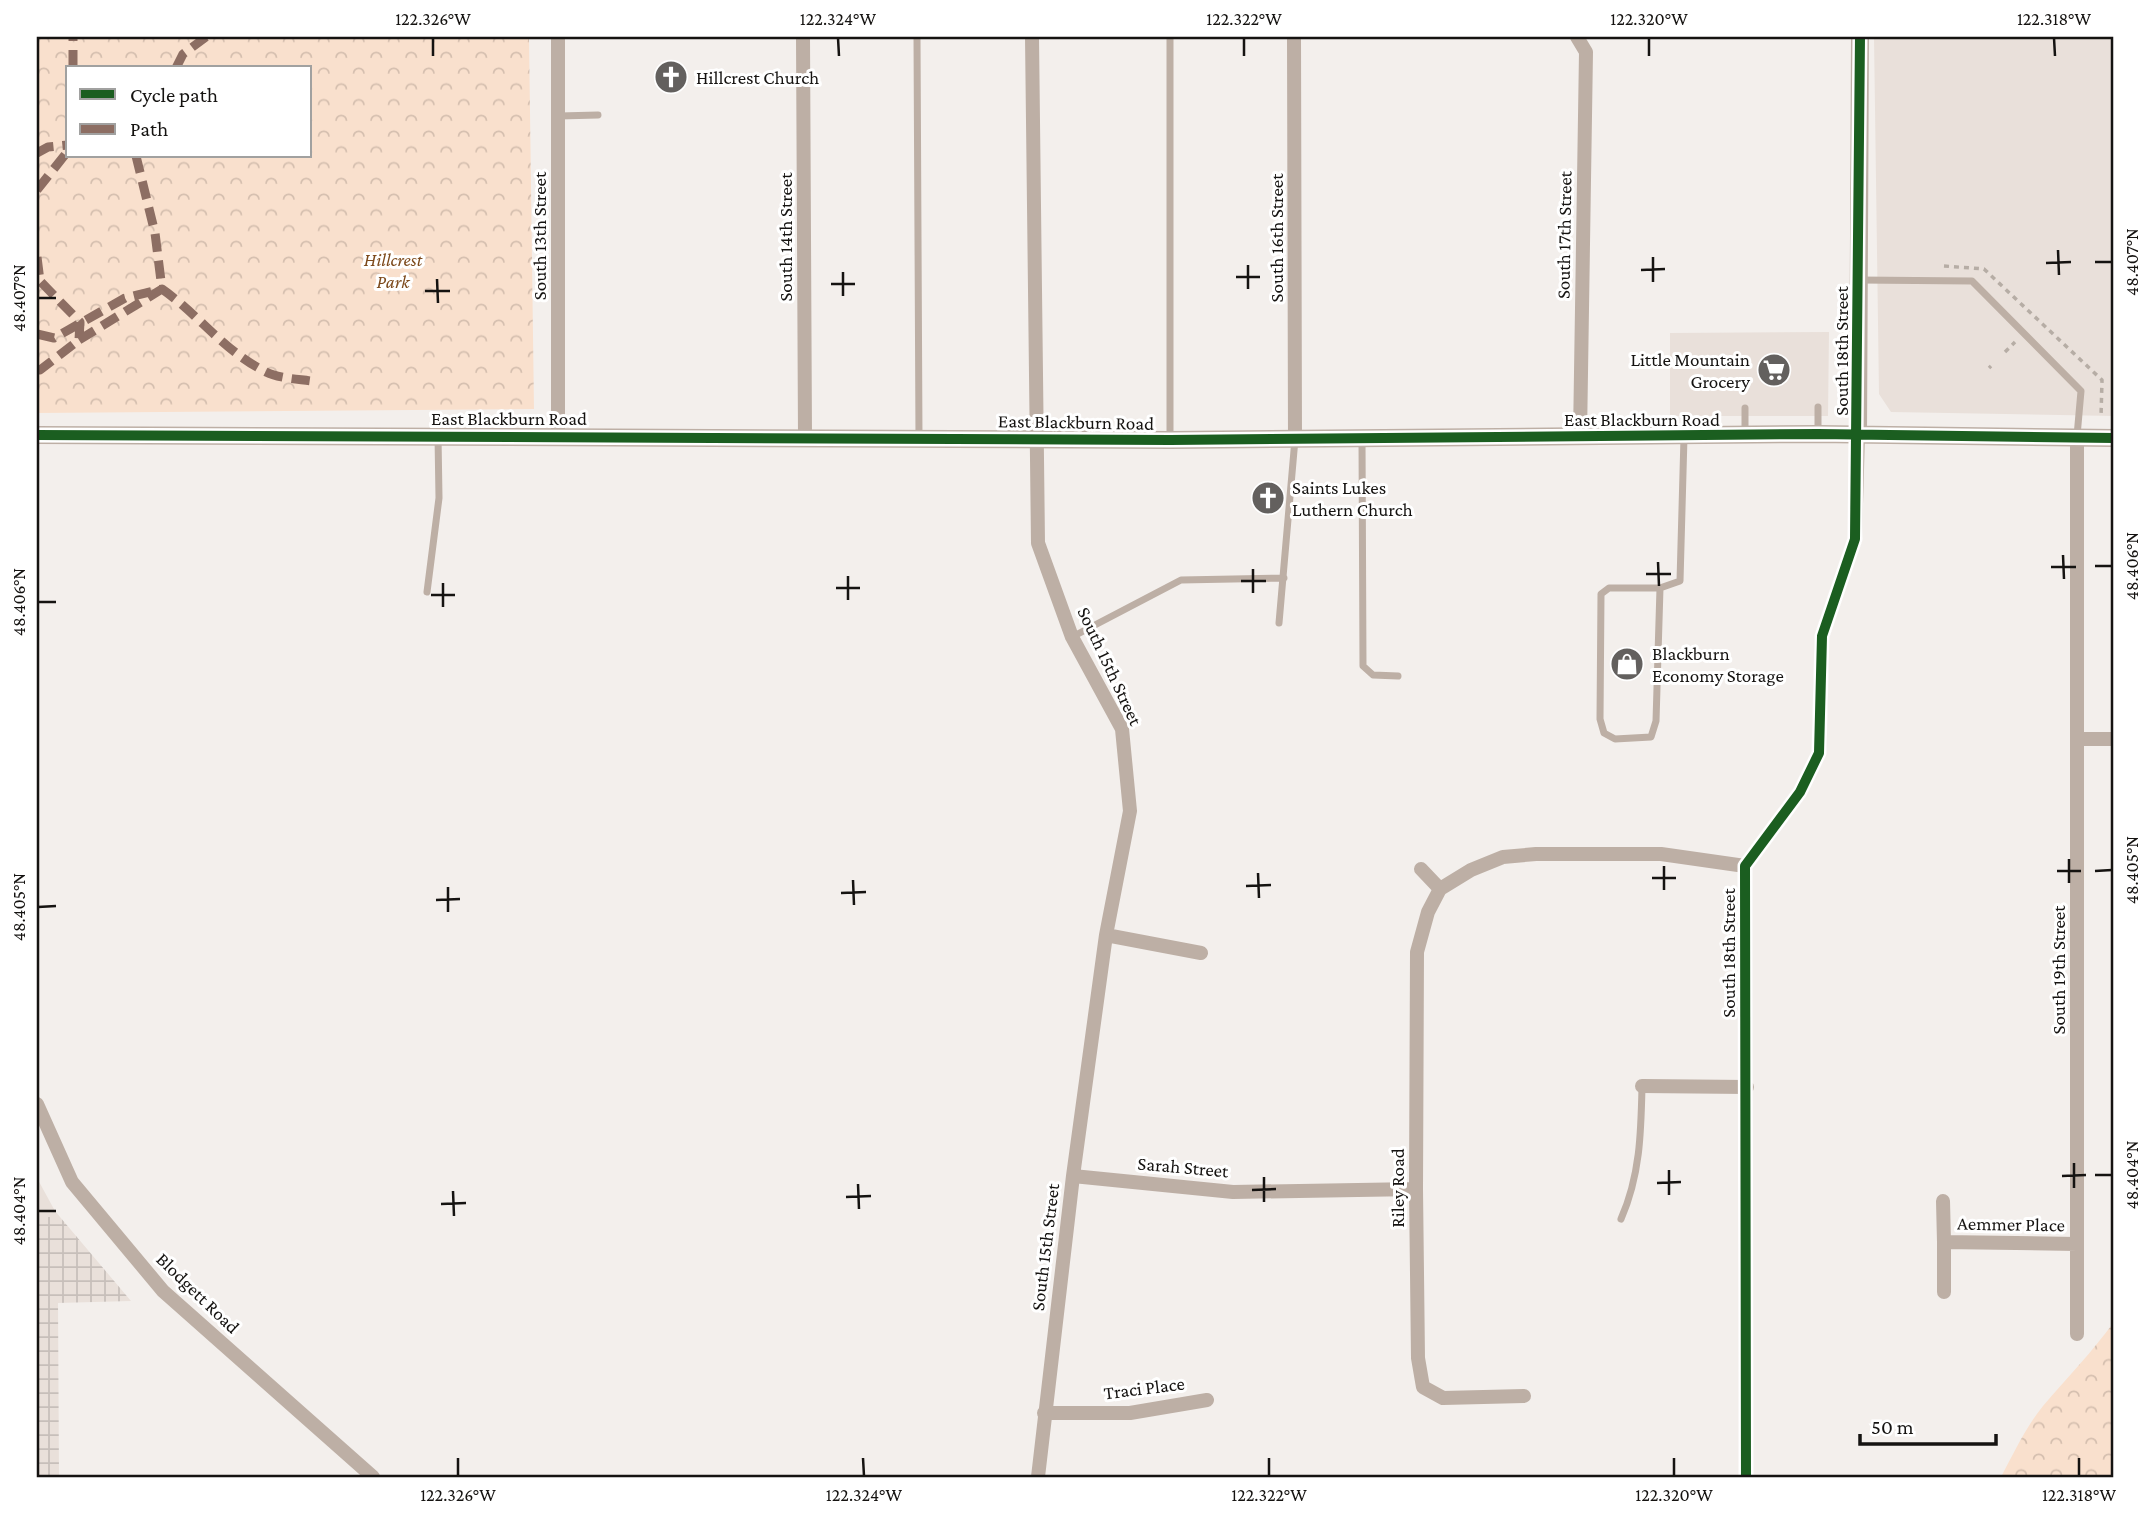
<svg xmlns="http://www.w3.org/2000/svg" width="2151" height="1514" font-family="'Crimson Pro',serif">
<defs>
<pattern id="industrial-grid" width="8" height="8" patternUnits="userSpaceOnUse" patternTransform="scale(1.75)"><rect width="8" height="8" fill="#e9e0da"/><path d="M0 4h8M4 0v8" fill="none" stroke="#c7bfba"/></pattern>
<pattern id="forest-crowns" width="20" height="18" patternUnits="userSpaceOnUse" patternTransform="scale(1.75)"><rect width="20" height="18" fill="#f9e0cd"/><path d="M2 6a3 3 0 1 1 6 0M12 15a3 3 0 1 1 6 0" fill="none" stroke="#d5bfaf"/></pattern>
</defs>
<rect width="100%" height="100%" fill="#f3efec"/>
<path fill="#e9e0da" d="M 1874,37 L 2114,37 L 2114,416 L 1891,412 L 1879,394 Z
M 1829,332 L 1828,416 L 1670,416 L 1670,333 Z
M 37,1178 L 55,1211 L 60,1217 L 37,1217 Z"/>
<path fill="url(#industrial-grid)" d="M 37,1217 L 60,1217 L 131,1301 L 58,1303 L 59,1477 L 37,1477 Z"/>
<path fill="url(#forest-crowns)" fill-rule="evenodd" d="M 37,37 L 529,37 L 534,409 L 37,413 ZM 68,68 L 310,68 L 310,156 L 68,156 Z
M 2114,1322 L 2114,1477 L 2001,1477 C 2014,1453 2025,1428 2043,1406 C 2067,1378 2092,1352 2114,1322 Z"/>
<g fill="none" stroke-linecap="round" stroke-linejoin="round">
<path stroke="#b6ada5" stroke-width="3.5" stroke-dasharray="5 5" stroke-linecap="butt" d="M 1944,266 L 1984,269 L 2102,380 L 2101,417
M 2005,352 L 2015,342
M 1989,368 L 1991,366"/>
<path stroke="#bdafa5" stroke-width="7" d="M 917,37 L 919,438
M 1170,37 L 1170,439
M 559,116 L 598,115
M 1859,280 L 1972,281 L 2081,391 L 2077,436
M 1818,407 L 1818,433
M 1745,408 L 1745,435
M 1362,439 L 1363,666 L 1373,675 L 1398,676
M 1660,588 L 1609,588 L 1601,594 L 1600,719 L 1604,733 L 1615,739 L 1651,737 L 1656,721 L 1660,588 L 1680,581 L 1684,437
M 427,592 L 439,498 L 438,436
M 1279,623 L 1295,439
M 1072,637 L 1181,580 L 1284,578
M 1621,1219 C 1640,1176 1641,1133 1642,1087"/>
<path stroke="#bdafa5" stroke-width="14" d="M 558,37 L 558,436
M 803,37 L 805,436
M 1032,37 L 1038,543 L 1072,637 L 1122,729 L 1130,811 L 1106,935 L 1073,1176 L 1038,1477
M 1294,37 L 1295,439
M 1577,37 L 1586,52 L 1580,437
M 2077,438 L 2077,1334
M 2078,739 L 2114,739
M 1421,869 L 1440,889
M 1106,935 L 1201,953
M 1642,1086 L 1747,1087
M 37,1104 L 72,1182 L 163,1291 L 373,1477
M 1073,1176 L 1233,1192 L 1416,1189
M 1943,1201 L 1944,1242
M 1944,1292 L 1944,1242 L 2077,1244
M 1524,1396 L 1443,1398 L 1423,1387 L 1418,1358 L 1416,1189 L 1417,952 L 1428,912 L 1440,889 L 1471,870 L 1503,857 L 1536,854 L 1661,854 L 1745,866
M 1044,1413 L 1130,1413 L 1207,1400
M 1746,1477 L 1745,866 L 1800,792 L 1819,753 L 1822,636 L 1855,539 L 1858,435"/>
<path stroke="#bdafa5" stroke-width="18" d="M 37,435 L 1170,440 L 1818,434 L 2114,438
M 1858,435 L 1860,37"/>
<path stroke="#8d6e63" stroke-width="9" stroke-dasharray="18 9" stroke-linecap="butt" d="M 73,68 L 73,37
M 176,68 L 183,54 L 206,37
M 37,153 L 48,147 L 68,145
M 37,190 L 68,151
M 37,257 L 40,281 L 37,282
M 37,334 L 54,338 L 125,298 L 162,289 C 199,315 222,349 264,371 C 278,379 301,379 317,382
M 79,340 L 162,289 L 155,233 L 136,156
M 37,369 L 40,370 L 79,340 L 80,322 L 40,281"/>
<defs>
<path id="cycleway" d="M 37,435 L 1170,440 L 1818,434 L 2114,438
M 1746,1477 L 1745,866 L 1800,792 L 1819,753 L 1822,636 L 1855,539 L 1860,37"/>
</defs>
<use href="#cycleway" stroke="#fff" stroke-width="15"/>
<use href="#cycleway" stroke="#1b5e20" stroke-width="10"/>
</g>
<path fill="none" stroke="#151311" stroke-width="2.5" d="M 433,38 L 433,56M 838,38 L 839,56M 1244,38 L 1244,56M 1649,38 L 1649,56M 2054,38 L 2055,56M 2058,250 L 2059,275M 1653,257 L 1653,282M 2095,262 L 2112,262M 2046,263 L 2071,262M 1248,265 L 1248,289M 1641,270 L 1665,269M 843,272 L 843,296M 1236,277 L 1260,277M 437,279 L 438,303M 831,284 L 855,284M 425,291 L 450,291M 38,298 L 56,298M 2063,555 L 2064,579M 1658,562 L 1659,586M 2095,566 L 2112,566M 2051,567 L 2076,567M 1253,569 L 1253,593M 1646,574 L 1671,574M 848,576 L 848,600M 1241,581 L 1266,581M 443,583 L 443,607M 836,588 L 860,588M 431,595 L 455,595M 38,602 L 56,602M 2069,859 L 2069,883M 1664,866 L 1664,890M 2057,871 L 2081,871M 2095,871 L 2112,870M 1258,873 L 1259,898M 1652,878 L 1676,878M 853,880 L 854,905M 1246,886 L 1271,885M 448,887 L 448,912M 841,893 L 866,892M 436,900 L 460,899M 38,907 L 56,906M 2074,1163 L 2074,1188M 1669,1170 L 1669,1195M 2095,1175 L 2112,1175M 2062,1176 L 2086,1175M 1264,1177 L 1264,1202M 1657,1183 L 1681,1182M 858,1184 L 859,1209M 1252,1190 L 1276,1189M 453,1191 L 454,1216M 846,1197 L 871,1196M 441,1204 L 466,1203M 38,1211 L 56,1211M 458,1458 L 458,1476M 863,1458 L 864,1476M 1269,1458 L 1269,1476M 1674,1458 L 1674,1476M 2079,1458 L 2079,1476"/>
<defs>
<symbol id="church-disc" viewBox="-11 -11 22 22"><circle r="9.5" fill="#63605e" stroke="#fff"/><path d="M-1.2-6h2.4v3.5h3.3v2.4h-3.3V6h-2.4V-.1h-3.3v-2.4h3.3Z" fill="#fff"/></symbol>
<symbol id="supermarket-disc" viewBox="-11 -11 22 22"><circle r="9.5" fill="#63605e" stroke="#fff"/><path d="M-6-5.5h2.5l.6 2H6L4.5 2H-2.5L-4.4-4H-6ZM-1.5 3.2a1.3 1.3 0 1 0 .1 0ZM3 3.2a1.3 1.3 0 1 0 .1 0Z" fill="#fff"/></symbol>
<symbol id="shop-disc" viewBox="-11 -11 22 22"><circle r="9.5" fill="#63605e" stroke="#fff"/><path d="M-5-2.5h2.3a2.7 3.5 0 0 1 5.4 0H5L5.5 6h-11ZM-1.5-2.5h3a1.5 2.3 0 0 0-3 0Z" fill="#fff"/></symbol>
</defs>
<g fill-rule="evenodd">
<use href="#church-disc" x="652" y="58" width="38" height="38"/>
<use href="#supermarket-disc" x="1755" y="351" width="38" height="38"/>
<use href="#church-disc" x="1249" y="479" width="38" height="38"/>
<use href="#shop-disc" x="1608" y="645" width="38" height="38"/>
</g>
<g text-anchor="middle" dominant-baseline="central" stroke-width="6" stroke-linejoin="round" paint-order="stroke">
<g font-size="19" fill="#151311" stroke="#fff" text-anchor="start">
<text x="696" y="77">Hillcrest Church</text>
<text x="1750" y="359" text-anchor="end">Little Mountain<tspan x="1750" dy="22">Grocery</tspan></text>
<text x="1292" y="487">Saints Lukes<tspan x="1292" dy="22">Luthern Church</tspan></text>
<text x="1652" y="653">Blackburn<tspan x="1652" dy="22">Economy Storage</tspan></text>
</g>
<g font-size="19" fill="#151311" stroke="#fff">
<text transform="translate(1564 235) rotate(-89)">South 17th Street</text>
<text transform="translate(539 236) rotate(-90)">South 13th Street</text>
<text transform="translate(785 237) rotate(-90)">South 14th Street</text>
<text transform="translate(1276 238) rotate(-90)">South 16th Street</text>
<text transform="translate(1841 351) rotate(-90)">South 18th Street</text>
<text x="509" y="418">East Blackburn Road</text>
<text x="1642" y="419">East Blackburn Road</text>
<text transform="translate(1076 422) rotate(1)">East Blackburn Road</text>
<text transform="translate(1110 666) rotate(65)">South 15th Street</text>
<text transform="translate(1728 953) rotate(-90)">South 18th Street</text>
<text transform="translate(2058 970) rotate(-90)">South 19th Street</text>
<text transform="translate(1183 1167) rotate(5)">Sarah Street</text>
<text transform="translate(1397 1188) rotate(-90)">Riley Road</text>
<text transform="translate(2011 1224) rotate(1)">Aemmer Place</text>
<text transform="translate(1045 1247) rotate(-83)">South 15th Street</text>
<text transform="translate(198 1293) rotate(44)">Blodgett Road</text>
<text transform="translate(1144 1388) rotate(-7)">Traci Place</text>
</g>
<g font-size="19" font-style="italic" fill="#7c491b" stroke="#fff">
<text x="393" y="259">Hillcrest<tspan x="393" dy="22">Park</tspan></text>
</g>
</g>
<rect width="2151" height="1514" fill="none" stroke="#ffffff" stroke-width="77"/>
<rect x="66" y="66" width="245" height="91" fill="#ffffff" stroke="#a1a1a0" stroke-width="2"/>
<rect x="80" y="89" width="35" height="10" fill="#1b5e20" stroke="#a1a1a0" stroke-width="2"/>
<text x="130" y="102" font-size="21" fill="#151311">Cycle path</text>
<rect x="80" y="124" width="35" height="10" fill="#8d6e63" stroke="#a1a1a0" stroke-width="2"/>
<text x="130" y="136" font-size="21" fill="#151311">Path</text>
<path d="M1860 1434v10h136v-10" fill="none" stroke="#151311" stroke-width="3.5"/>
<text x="1871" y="1434" font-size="21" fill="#151311" stroke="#ffffff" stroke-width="5" paint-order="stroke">50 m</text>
<rect x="38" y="38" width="2074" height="1438" fill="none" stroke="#151311" stroke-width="2.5"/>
<g font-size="18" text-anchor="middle" fill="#151311">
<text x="433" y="25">122.326°W</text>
<text x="838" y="25">122.324°W</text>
<text x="1244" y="25">122.322°W</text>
<text x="1649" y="25">122.320°W</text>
<text x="2054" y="25">122.318°W</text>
<text transform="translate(2132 262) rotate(-90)" y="6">48.407°N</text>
<text transform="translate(19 298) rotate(-90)" y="6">48.407°N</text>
<text transform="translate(2132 566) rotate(-90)" y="6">48.406°N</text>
<text transform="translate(19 602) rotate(-90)" y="6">48.406°N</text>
<text transform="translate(2132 870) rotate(-90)" y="6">48.405°N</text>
<text transform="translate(19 907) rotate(-90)" y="6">48.405°N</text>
<text transform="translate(2132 1175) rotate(-90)" y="6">48.404°N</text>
<text transform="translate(19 1211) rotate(-90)" y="6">48.404°N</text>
<text x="458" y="1501">122.326°W</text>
<text x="864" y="1501">122.324°W</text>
<text x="1269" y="1501">122.322°W</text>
<text x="1674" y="1501">122.320°W</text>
<text x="2079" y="1501">122.318°W</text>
</g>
</svg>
